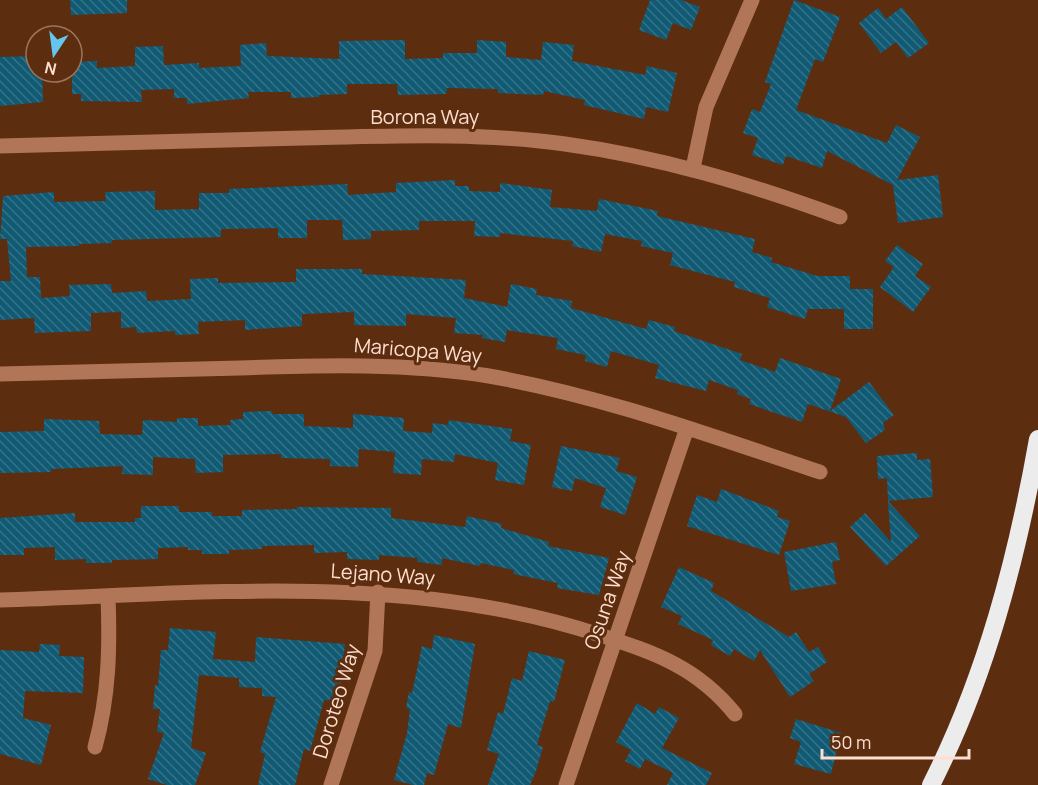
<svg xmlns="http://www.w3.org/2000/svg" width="1038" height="785" font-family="Manrope,sans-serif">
<defs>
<pattern id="building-back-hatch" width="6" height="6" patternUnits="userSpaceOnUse" patternTransform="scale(1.5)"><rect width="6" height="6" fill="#115a74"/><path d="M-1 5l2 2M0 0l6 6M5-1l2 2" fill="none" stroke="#357187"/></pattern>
</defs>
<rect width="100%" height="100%" fill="#5d2d10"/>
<path fill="url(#building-back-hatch)" d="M 70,0 L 127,0 L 127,13 L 71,15 Z
M 650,0 L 681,0 L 700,7 L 691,30 L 673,23 L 666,40 L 639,30 Z
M 794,0 L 840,17 L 823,62 L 815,59 L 796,110 L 887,143 L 896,125 L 920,137 L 897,180 L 938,175 L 943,217 L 898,223 L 893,185 L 827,151 L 822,168 L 786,156 L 783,165 L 752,155 L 758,138 L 743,133 L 752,109 L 760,112 L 771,84 L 765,82 Z
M 902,7 L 929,43 L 908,58 L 896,42 L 881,53 L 859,23 L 878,8 L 886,19 Z
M 405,40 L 405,59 L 443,58 L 443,53 L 477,53 L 477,40 L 506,42 L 506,57 L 541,60 L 543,42 L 574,45 L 572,61 L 645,75 L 647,66 L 677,73 L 668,112 L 646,107 L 644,119 L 584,105 L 585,100 L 544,91 L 543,95 L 498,93 L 498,89 L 447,88 L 446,94 L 398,95 L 397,84 L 347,84 L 347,94 L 319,95 L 319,97 L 291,98 L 291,92 L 248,92 L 249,98 L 187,104 L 187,98 L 174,98 L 174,89 L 141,90 L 142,102 L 81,101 L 81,94 L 72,94 L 72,62 L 97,61 L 97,68 L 135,66 L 135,47 L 163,46 L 164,65 L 199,63 L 199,68 L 241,66 L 240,45 L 266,43 L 267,56 L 339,59 L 339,41 Z
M 36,56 L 36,72 L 42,72 L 43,102 L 0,106 L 0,57 Z
M 455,180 L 455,186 L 469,186 L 469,191 L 500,192 L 500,183 L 552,190 L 550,207 L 597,211 L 599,199 L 639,207 L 658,211 L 657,216 L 755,239 L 752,252 L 772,258 L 771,262 L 817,276 L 850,276 L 850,289 L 873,289 L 873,329 L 844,329 L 844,309 L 808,309 L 805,319 L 767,307 L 770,298 L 734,287 L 735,282 L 670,265 L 673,253 L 641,246 L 642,241 L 605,234 L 601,252 L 572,246 L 573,241 L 500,233 L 500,237 L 474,236 L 475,221 L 419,221 L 419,230 L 371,231 L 371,239 L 343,240 L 342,220 L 307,220 L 307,238 L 278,238 L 278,228 L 221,229 L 221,237 L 112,240 L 112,243 L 79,244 L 79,246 L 26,247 L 27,277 L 40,277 L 41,298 L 70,296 L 69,285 L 111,284 L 112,293 L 146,291 L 147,301 L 191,299 L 190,279 L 218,278 L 218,283 L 296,282 L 296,269 L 362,269 L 362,274 L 466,280 L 464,298 L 507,307 L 511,284 L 537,289 L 536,295 L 572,301 L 571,308 L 646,329 L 649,320 L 675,327 L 674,331 L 742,354 L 740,360 L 775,372 L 780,358 L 841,379 L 830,411 L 869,382 L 894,415 L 883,423 L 885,430 L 866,443 L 846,417 L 808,404 L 802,422 L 749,404 L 751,399 L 737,394 L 738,390 L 709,380 L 706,391 L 655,378 L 659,365 L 611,351 L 607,367 L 585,361 L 586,355 L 556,349 L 558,338 L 507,330 L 505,342 L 482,338 L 483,335 L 454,333 L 456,318 L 406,314 L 406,326 L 354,325 L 354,312 L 302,314 L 302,326 L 245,330 L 245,320 L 198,322 L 199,334 L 175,335 L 175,331 L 137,333 L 136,327 L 121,328 L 121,312 L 91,313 L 91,331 L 35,333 L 34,318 L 0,320 L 0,281 L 11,281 L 7,239 L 0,239 L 3,196 L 54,192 L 54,202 L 106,201 L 105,192 L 155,191 L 155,210 L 199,209 L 199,193 L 229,193 L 229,189 L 347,184 L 348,195 L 396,192 L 396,183 Z
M 897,245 L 923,264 L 915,276 L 931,287 L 913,312 L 880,287 L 894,267 L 885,261 Z
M 272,411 L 272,414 L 304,414 L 304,426 L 353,428 L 353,414 L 404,418 L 403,431 L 432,433 L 433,423 L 448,425 L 449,420 L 512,429 L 510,441 L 531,445 L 524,485 L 495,480 L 498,463 L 455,454 L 454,462 L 422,459 L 421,475 L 393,473 L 395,452 L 359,449 L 358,467 L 330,466 L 330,459 L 281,458 L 281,454 L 223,455 L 223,472 L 196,473 L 195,459 L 153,457 L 153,475 L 122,474 L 123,466 L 51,469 L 51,472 L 0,473 L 0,432 L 44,431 L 44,419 L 99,421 L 100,434 L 142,435 L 143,420 L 177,422 L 177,418 L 198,418 L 198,426 L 231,425 L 230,420 L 243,419 L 243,412 Z
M 561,446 L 620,458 L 616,471 L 637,477 L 625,515 L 600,507 L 606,488 L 575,478 L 572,491 L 552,487 Z
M 917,453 L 917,460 L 930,459 L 933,497 L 888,501 L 887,478 L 878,479 L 877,456 Z
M 721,489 L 779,511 L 777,517 L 790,521 L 779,555 L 687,526 L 697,495 L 717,502 Z
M 888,501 L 920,536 L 886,566 L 850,527 L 865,513 L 891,542 Z
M 141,506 L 179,506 L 179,512 L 212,512 L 212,516 L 242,516 L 242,510 L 297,509 L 297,507 L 391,508 L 391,518 L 465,527 L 467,516 L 502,524 L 501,528 L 549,542 L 548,546 L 609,558 L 599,595 L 557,588 L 558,583 L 513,574 L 514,570 L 481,563 L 480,566 L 442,558 L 442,565 L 418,562 L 417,558 L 379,555 L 379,560 L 347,559 L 347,552 L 314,553 L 314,545 L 262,546 L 262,549 L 229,550 L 229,554 L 202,554 L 202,550 L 188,550 L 188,547 L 158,548 L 158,559 L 112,560 L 112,563 L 86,563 L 86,559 L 55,560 L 55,547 L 24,548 L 24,555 L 0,555 L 0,518 L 75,513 L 75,522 L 135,522 L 135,518 L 141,518 Z
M 836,542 L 840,560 L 832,562 L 836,584 L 791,591 L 784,552 Z
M 679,567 L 714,583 L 711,591 L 789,637 L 796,632 L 809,652 L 818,647 L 827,662 L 809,674 L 814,681 L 790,697 L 760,650 L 754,661 L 734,649 L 730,656 L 711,645 L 713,640 L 678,624 L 682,616 L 661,607 Z
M 170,628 L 216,632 L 213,659 L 255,662 L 256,637 L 345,644 L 339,701 L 324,700 L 310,751 L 304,749 L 295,785 L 258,785 L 265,754 L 260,752 L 276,697 L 262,696 L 262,688 L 239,687 L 239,678 L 199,675 L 191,748 L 206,753 L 195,785 L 167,785 L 148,779 L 164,733 L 157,732 L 160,709 L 153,709 L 155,685 L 158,686 L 161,650 L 168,650 Z
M 434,635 L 475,644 L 461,728 L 448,724 L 434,775 L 427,773 L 424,785 L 413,785 L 394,780 L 407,733 L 410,709 L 406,708 L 409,692 L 412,693 L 422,646 L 432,649 Z
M 40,644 L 60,645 L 59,656 L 84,657 L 83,693 L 25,691 L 23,718 L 51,725 L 41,765 L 0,754 L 0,650 L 39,652 Z
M 529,651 L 565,660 L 554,702 L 550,701 L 537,745 L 543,747 L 536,771 L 530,785 L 488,785 L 499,754 L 487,750 L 498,712 L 503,714 L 512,678 L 522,681 Z
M 637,703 L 655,714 L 659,707 L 679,718 L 662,748 L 712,773 L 706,785 L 667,785 L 673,773 L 645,759 L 640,769 L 625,761 L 631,750 L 616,742 Z
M 796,719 L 841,733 L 831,774 L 794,764 L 801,742 L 790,738 Z"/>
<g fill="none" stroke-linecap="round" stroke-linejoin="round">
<path stroke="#b17657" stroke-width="15" d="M 0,146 C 101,144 202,141 303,138 C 391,136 478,132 565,144 C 660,157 750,184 840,217
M 693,168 L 706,107 L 752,0
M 0,374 C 80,372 160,370 240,368 C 323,365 407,363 489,376 C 603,396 711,436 820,472
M 0,600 C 200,594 406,571 600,635 C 655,653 697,667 735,714
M 95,747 C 109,696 110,648 108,596
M 331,785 L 375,651 L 378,592
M 566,785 L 687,428"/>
<path stroke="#ececec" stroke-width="18" d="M 931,785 C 986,677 1017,558 1038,439"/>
</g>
<g text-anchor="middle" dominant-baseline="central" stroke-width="6" stroke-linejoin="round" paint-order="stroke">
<g font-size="20" fill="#fddecf" stroke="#5d2d10">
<text x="425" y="116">Borona Way</text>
<text transform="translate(418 350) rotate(5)">Maricopa Way</text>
<text transform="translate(383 574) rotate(4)">Lejano Way</text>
<text transform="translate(607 600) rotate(-71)">Osuna Way</text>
<text transform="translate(336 701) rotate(-73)">Doroteo Way</text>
</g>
</g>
<g transform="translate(54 54) rotate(193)"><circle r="28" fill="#5d2d10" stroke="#9d745c" stroke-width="1.5"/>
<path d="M0-4.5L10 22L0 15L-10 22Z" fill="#65c5ee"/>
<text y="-9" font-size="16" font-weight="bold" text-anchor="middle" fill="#fddecf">N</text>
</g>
<path d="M822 749v9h147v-9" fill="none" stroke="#fddecf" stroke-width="3"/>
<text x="831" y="749" font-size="18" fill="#fddecf" stroke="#5d2d10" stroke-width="4.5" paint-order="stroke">50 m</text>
</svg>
